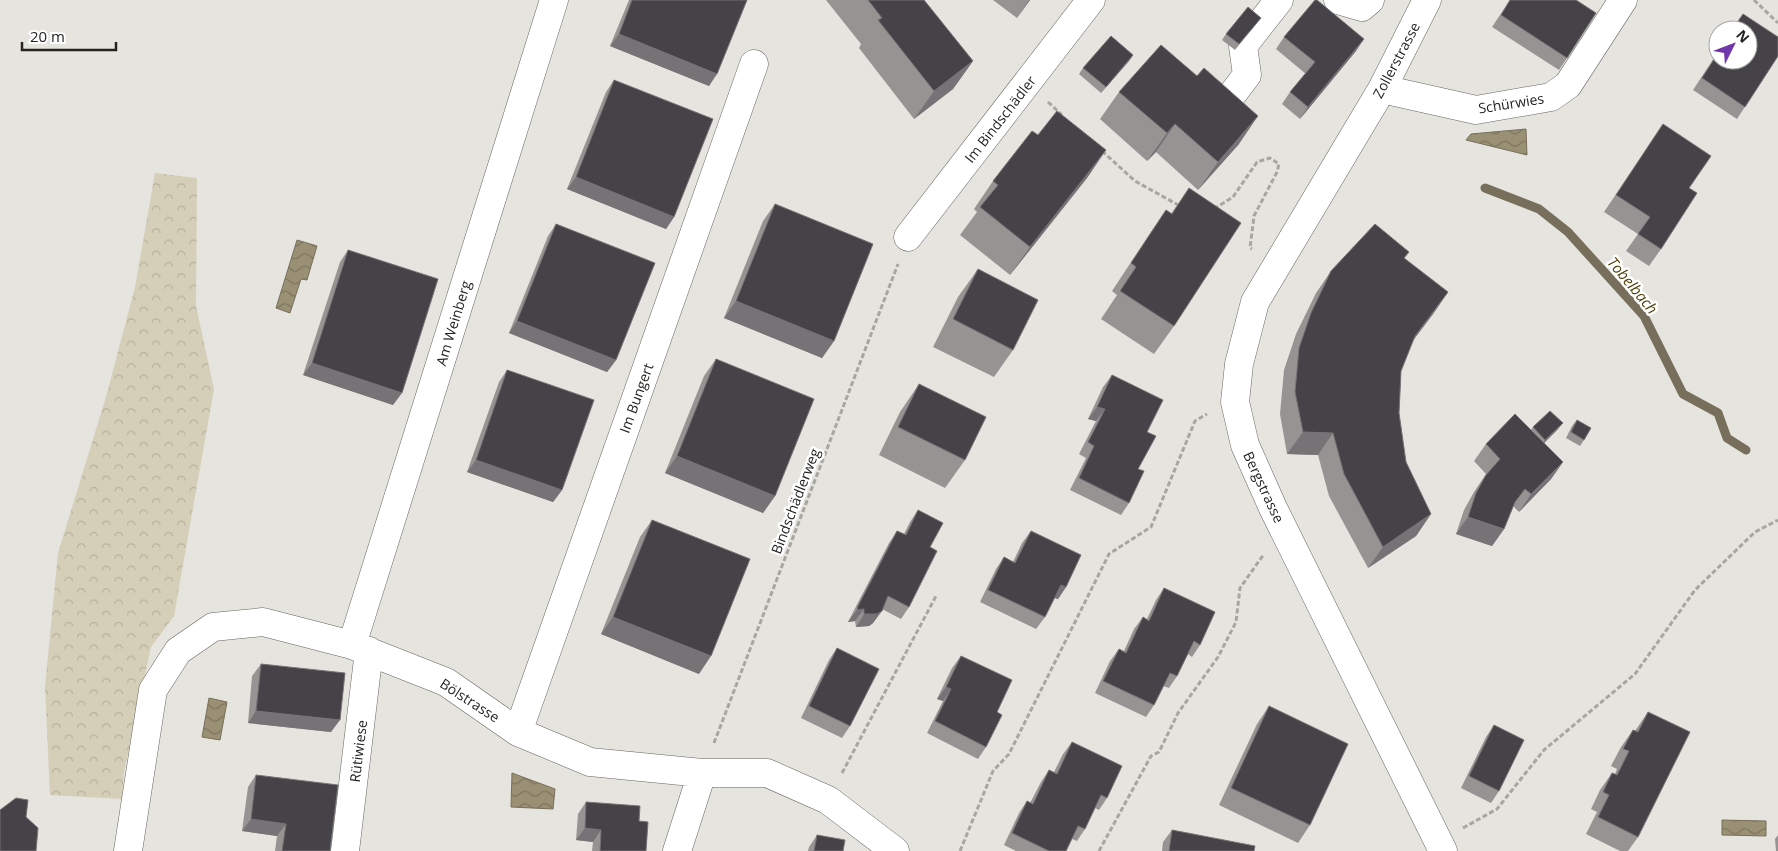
<svg xmlns="http://www.w3.org/2000/svg" width="1778" height="851" font-family="'Open Sans',sans-serif">
<defs>
<pattern id="forest-crowns" width="20" height="18" patternUnits="userSpaceOnUse" patternTransform="scale(1.25)"><rect width="20" height="18" fill="#d5ceb8"/><path d="M2 6a3 3 0 1 1 6 0M12 15a3 3 0 1 1 6 0" fill="none" stroke="#b7b19e"/></pattern>
<pattern id="water-waves" width="16" height="10" patternUnits="userSpaceOnUse" patternTransform="scale(1.25)"><rect width="16" height="10" fill="#9a9074"/><path d="M0 5q4-4 8 0t8 0" fill="none" stroke="#7d755f"/></pattern>
</defs>
<rect width="100%" height="100%" fill="#e6e4de"/>
<path fill="url(#forest-crowns)" d="M 155,173 L 197,178 L 196,306 L 214,389 L 174,616 L 151,647 L 124,772 L 122,799 L 50,795 L 45,687 L 58,553 L 106,397 L 135,287 Z"/>
<path fill="url(#water-waves)" stroke="#776f5b" d="M 1526,129 L 1527,155 L 1466,140 L 1471,134 Z
M 297,240 L 317,246 L 307,280 L 301,279 L 290,313 L 276,308 Z
M 209,698 L 227,702 L 220,740 L 202,737 Z
M 512,773 L 555,789 L 553,809 L 511,807 Z
M 1722,820 L 1766,821 L 1766,836 L 1722,835 Z"/>
<g fill="none" stroke-linecap="round" stroke-linejoin="round">
<path stroke="#776f5b" stroke-width="9" d="M 1485,188 L 1539,209 L 1568,232 L 1644,316 L 1683,394 L 1718,413 L 1727,438 L 1746,450"/>
<defs>
<path id="minor" d="M 1338,0 L 1362,7 L 1370,0
M 1427,0 L 1382,89 L 1255,302 L 1239,364 L 1235,402 L 1245,445 L 1273,508 L 1443,851
M 1382,89 L 1476,110 L 1551,97 L 1568,85 L 1623,0
M 1231,96 L 1247,75 L 1243,46 L 1279,0
M 908,237 L 1091,0
M 352,645 L 554,0
M 518,732 L 754,64
M 128,851 L 153,690 L 178,651 L 213,627 L 263,622 L 352,645 L 446,682 L 518,732 L 590,762 L 702,773 L 767,773 L 828,800 L 895,851
M 345,851 L 369,651
M 677,851 L 702,773"/>
</defs>
<use href="#minor" stroke="#676560" stroke-width="29"/>
<path stroke="#a8a6a1" stroke-width="3" stroke-dasharray="5 2.5" stroke-linecap="butt" d="M 1754,0 L 1778,23
M 1048,102 L 1062,115
M 1102,151 L 1135,181 L 1180,206
M 1214,209 L 1233,197 L 1257,162 L 1270,158 L 1279,164 L 1277,172 L 1254,216 L 1250,248 L 1252,249
M 714,743 L 898,264
M 842,773 L 936,596
M 1463,828 L 1497,809 L 1544,750 L 1635,674 L 1695,590 L 1755,532 L 1778,520
M 960,851 L 993,771 L 1009,754 L 1109,554 L 1151,527 L 1195,421 L 1207,414
M 1099,851 L 1151,756 L 1159,752 L 1178,713 L 1218,657 L 1236,622 L 1240,588 L 1264,554"/>
<use href="#minor" stroke="#fff" stroke-width="28"/>
</g>
<path fill="#969493" d="M 629,0 L 747,0 L 709,86 L 610,46 Z
M 826,0 L 924,0 L 973,61 L 953,89 L 914,119 L 859,48 L 861,44 Z
M 993,0 L 1030,0 L 1017,18 Z
M 1510,0 L 1576,0 L 1567,58 L 1559,70 L 1492,27 Z
M 1743,14 L 1778,37 L 1778,56 L 1737,119 L 1693,90 L 1718,52 L 1718,60 L 1748,60 L 1748,30 L 1732,30 Z
M 1256,24 L 1235,50 L 1222,40 L 1226,34 Z
M 1284,37 L 1356,51 L 1300,119 L 1282,104 L 1290,92 L 1306,74 L 1276,49 Z
M 1133,55 L 1129,61 L 1101,93 L 1079,74 L 1083,68 Z
M 614,80 L 674,217 L 666,229 L 567,189 L 606,92 Z
M 1119,92 L 1239,144 L 1198,190 L 1156,152 L 1147,161 L 1100,119 Z
M 1663,124 L 1689,188 L 1661,249 L 1649,266 L 1626,251 L 1638,234 L 1604,212 Z
M 1038,135 L 1106,150 L 1087,178 L 1010,275 L 960,235 L 977,212 L 974,209 L 993,181 Z
M 1189,188 L 1174,326 L 1154,354 L 1101,319 L 1117,295 L 1112,291 L 1147,238 L 1166,210 L 1171,214 Z
M 775,204 L 834,341 L 822,358 L 724,318 L 763,221 Z
M 556,224 L 616,360 L 607,372 L 509,333 L 548,236 Z
M 348,250 L 393,405 L 303,375 L 340,262 Z
M 1404,259 L 1448,292 L 1433,314 L 1413,340 L 1401,371 L 1399,413 L 1406,462 L 1431,514 L 1416,536 L 1368,568 L 1329,496 L 1318,455 L 1287,454 L 1280,414 L 1284,370 L 1296,334 L 1316,293 L 1331,271 Z
M 978,269 L 1013,350 L 994,377 L 933,347 L 958,297 Z
M 716,359 L 775,496 L 763,513 L 665,473 L 704,376 Z
M 507,370 L 562,490 L 553,502 L 467,472 L 499,382 Z
M 1112,375 L 1147,432 L 1129,503 L 1121,515 L 1070,490 L 1086,458 L 1079,454 L 1096,421 L 1088,419 L 1103,387 Z
M 919,384 L 965,460 L 945,488 L 879,455 L 900,412 Z
M 1577,420 L 1584,440 L 1580,446 L 1566,438 L 1572,426 Z
M 1533,427 L 1558,429 L 1544,443 L 1563,462 L 1551,479 L 1519,512 L 1513,506 L 1504,529 L 1492,546 L 1456,534 L 1464,510 L 1474,492 L 1486,474 L 1474,461 L 1486,444 L 1531,430 Z
M 918,510 L 930,547 L 909,607 L 901,619 L 882,609 L 873,623 L 869,626 L 856,627 L 855,621 L 848,622 L 850,618 L 889,543 L 897,531 L 904,534 L 910,522 Z
M 652,520 L 699,674 L 601,634 L 640,537 Z
M 1031,531 L 1066,587 L 1058,599 L 1054,598 L 1045,617 L 1036,629 L 980,602 L 996,569 L 1004,557 L 1013,562 L 1022,543 Z
M 1164,588 L 1200,645 L 1192,657 L 1188,654 L 1177,676 L 1169,688 L 1163,686 L 1154,705 L 1146,717 L 1095,693 L 1110,661 L 1119,649 L 1124,651 L 1134,629 L 1143,617 L 1147,619 L 1156,600 Z
M 837,648 L 850,726 L 842,738 L 801,718 L 829,660 Z
M 961,656 L 997,712 L 986,747 L 978,759 L 927,733 L 943,701 L 937,699 L 952,668 Z
M 261,664 L 331,732 L 248,723 L 252,676 Z
M 1269,706 L 1310,825 L 1298,843 L 1219,805 L 1257,724 Z
M 1648,712 L 1638,837 L 1628,851 L 1620,851 L 1586,834 L 1597,812 L 1591,809 L 1600,790 L 1612,773 L 1615,774 L 1617,769 L 1611,766 L 1621,747 L 1633,730 L 1635,731 Z
M 1494,725 L 1499,791 L 1491,803 L 1461,788 L 1486,737 Z
M 1072,742 L 1107,798 L 1099,810 L 1095,808 L 1085,829 L 1077,841 L 1072,839 L 1066,851 L 1016,851 L 1004,845 L 1019,813 L 1027,801 L 1030,803 L 1041,782 L 1049,770 L 1054,772 L 1063,754 Z
M 256,775 L 330,851 L 275,851 L 277,836 L 242,831 L 248,787 Z
M 586,802 L 639,821 L 646,851 L 592,851 L 593,842 L 576,840 L 578,814 Z
M 1172,830 L 1254,851 L 1162,851 L 1163,842 Z
M 817,835 L 843,851 L 808,851 L 809,847 Z
M 1778,835 L 1778,851 L 1776,851 L 1775,839 Z"/>
<path fill="#757375" d="M 1029,0 L 1030,0 L 1017,18 Z
M 619,34 L 717,74 L 709,86 L 610,46 Z
M 1364,39 L 1356,51 L 1300,119 L 1308,107 Z
M 1133,55 L 1129,61 L 1101,93 L 1106,87 Z
M 973,61 L 953,89 L 914,119 L 934,91 Z
M 1258,116 L 1239,144 L 1198,190 L 1218,162 Z
M 1175,124 L 1156,152 L 1147,161 L 1167,133 Z
M 1106,150 L 1087,178 L 1010,275 L 1030,247 Z
M 576,177 L 674,217 L 666,229 L 567,189 Z
M 1448,292 L 1433,314 L 1400,358 L 1415,336 Z
M 736,301 L 834,341 L 822,358 L 724,318 Z
M 517,321 L 616,360 L 607,372 L 509,333 Z
M 312,363 L 402,393 L 393,405 L 303,375 Z
M 1097,407 L 1105,409 L 1096,421 L 1088,419 Z
M 1563,423 L 1558,429 L 1541,446 L 1545,440 Z
M 1303,432 L 1333,433 L 1318,455 L 1287,454 Z
M 677,456 L 775,496 L 763,513 L 665,473 Z
M 476,460 L 562,490 L 553,502 L 467,472 Z
M 1563,462 L 1551,479 L 1519,512 L 1531,494 Z
M 1431,514 L 1416,536 L 1368,568 L 1383,547 Z
M 1468,517 L 1504,529 L 1492,546 L 1456,534 Z
M 1061,585 L 1066,587 L 1058,599 L 1052,597 Z
M 864,609 L 855,621 L 848,622 L 857,610 Z
M 882,611 L 873,623 L 869,626 L 856,627 L 864,614 Z
M 613,617 L 711,656 L 699,674 L 601,634 Z
M 946,687 L 951,689 L 943,701 L 937,699 Z
M 256,711 L 340,720 L 331,732 L 248,723 Z
M 251,819 L 286,824 L 277,836 L 242,831 Z
M 585,828 L 601,830 L 593,842 L 576,840 Z"/>
<path fill="#454348" stroke="#757375" d="M 632,0 L 747,0 L 717,74 L 619,34 Z
M 868,0 L 924,0 L 973,61 L 934,91 L 878,20 L 882,18 Z
M 1315,0 L 1317,0 L 1364,39 L 1308,107 L 1290,92 L 1315,62 L 1284,37 Z
M 1510,0 L 1576,0 L 1596,13 L 1567,58 L 1501,15 Z
M 1248,7 L 1261,18 L 1239,44 L 1226,34 Z
M 1743,14 L 1778,37 L 1778,56 L 1745,107 L 1702,78 L 1718,53 L 1718,60 L 1748,60 L 1748,30 L 1732,30 Z
M 1111,36 L 1133,55 L 1106,87 L 1083,68 Z
M 1161,45 L 1197,76 L 1204,68 L 1258,116 L 1218,162 L 1175,124 L 1167,133 L 1119,92 Z
M 614,80 L 713,119 L 674,217 L 576,177 Z
M 1057,111 L 1106,150 L 1030,247 L 980,207 L 998,185 L 993,181 L 1032,131 L 1038,135 Z
M 1663,124 L 1711,156 L 1689,188 L 1697,193 L 1661,249 L 1638,234 L 1650,217 L 1616,195 Z
M 1189,188 L 1241,223 L 1174,326 L 1120,291 L 1136,267 L 1131,263 L 1166,210 L 1172,214 Z
M 775,204 L 873,244 L 834,341 L 736,301 Z
M 556,224 L 655,263 L 616,360 L 517,321 Z
M 1375,224 L 1409,252 L 1404,258 L 1448,292 L 1415,336 L 1401,371 L 1399,413 L 1406,462 L 1431,514 L 1383,547 L 1344,474 L 1333,433 L 1303,432 L 1295,392 L 1299,348 L 1311,313 L 1331,271 Z
M 348,250 L 438,279 L 402,393 L 312,363 Z
M 978,269 L 1038,300 L 1013,350 L 953,319 Z
M 716,359 L 814,399 L 775,496 L 677,456 Z
M 507,370 L 594,400 L 562,490 L 476,460 Z
M 1112,375 L 1163,400 L 1147,432 L 1156,436 L 1138,469 L 1144,471 L 1129,503 L 1079,478 L 1094,446 L 1088,442 L 1105,409 L 1097,407 Z
M 919,384 L 986,417 L 965,460 L 898,427 Z
M 1550,411 L 1563,423 L 1545,440 L 1533,427 Z
M 1515,414 L 1563,462 L 1531,494 L 1525,489 L 1515,502 L 1504,529 L 1468,517 L 1476,493 L 1486,475 L 1500,459 L 1486,444 Z
M 1577,420 L 1591,428 L 1584,440 L 1571,432 Z
M 918,510 L 943,523 L 930,547 L 937,551 L 909,607 L 888,596 L 882,611 L 877,614 L 864,614 L 864,609 L 857,610 L 858,606 L 897,531 L 906,535 Z
M 652,520 L 750,559 L 711,656 L 613,617 Z
M 1031,531 L 1081,555 L 1066,587 L 1061,585 L 1045,617 L 988,590 L 1004,557 L 1015,563 Z
M 1164,588 L 1215,612 L 1200,645 L 1194,641 L 1177,676 L 1170,673 L 1154,705 L 1103,681 L 1119,649 L 1126,653 L 1143,617 L 1149,621 Z
M 837,648 L 879,669 L 850,726 L 809,706 Z
M 961,656 L 1012,680 L 997,712 L 1002,715 L 986,747 L 935,721 L 951,689 L 946,687 Z
M 261,664 L 345,673 L 340,720 L 256,711 Z
M 1269,706 L 1348,744 L 1310,825 L 1231,788 Z
M 1648,712 L 1690,732 L 1638,837 L 1598,817 L 1609,795 L 1603,792 L 1612,773 L 1617,775 L 1629,751 L 1623,749 L 1633,730 L 1638,732 Z
M 1494,725 L 1524,740 L 1499,791 L 1469,776 Z
M 1072,742 L 1122,766 L 1107,798 L 1101,795 L 1085,829 L 1078,826 L 1066,851 L 1049,851 L 1012,833 L 1027,801 L 1033,804 L 1049,770 L 1057,774 Z
M 256,775 L 338,785 L 330,851 L 282,851 L 286,824 L 251,819 Z
M 16,798 L 28,800 L 26,817 L 38,828 L 36,851 L 0,851 L 0,810 Z
M 586,802 L 640,806 L 639,821 L 648,822 L 646,851 L 600,851 L 601,830 L 585,828 Z
M 1172,830 L 1255,846 L 1254,851 L 1169,851 Z
M 817,835 L 845,840 L 843,851 L 814,851 Z"/>
<g text-anchor="middle" dominant-baseline="central" stroke-width="5" stroke-linejoin="round" paint-order="stroke">
<g font-size="14" fill="#242321" stroke="#fff">
<text transform="translate(1396 60) rotate(-62)">Zollerstrasse</text>
<text transform="translate(1511 103) rotate(-9)">Schürwies</text>
<text transform="translate(1000 119) rotate(-52)">Im Bindschädler</text>
<text transform="translate(453 323) rotate(-73)">Am Weinberg</text>
<text transform="translate(636 398) rotate(-70)">Im Bungert</text>
<text transform="translate(1264 487) rotate(65)">Bergstrasse</text>
<text transform="translate(795 501) rotate(-69)">Bindschädlerweg</text>
<text transform="translate(470 700) rotate(33)">Bölstrasse</text>
<text transform="translate(358 751) rotate(-83)">Rütiwiese</text>
</g>
<g font-size="15" font-style="italic" fill="#50400a" stroke="#fff">
<text transform="translate(1633 285) rotate(50)">Tobelbach</text>
</g>
</g>
<g transform="translate(1733 45) rotate(48)"><circle r="24" fill="#ffffff" stroke="#a7a7a6"/>
<path d="M0-4L9 19L0 12L-9 19Z" fill="#7236ab"/>
<text y="-8" font-size="14" font-weight="bold" text-anchor="middle" fill="#242321">N</text>
</g>
<path d="M22 42v8h94v-8" fill="none" stroke="#242321" stroke-width="2.5"/>
<text x="30" y="42" font-size="15" fill="#242321" stroke="#ffffff" stroke-width="4" paint-order="stroke">20 m</text>
</svg>
